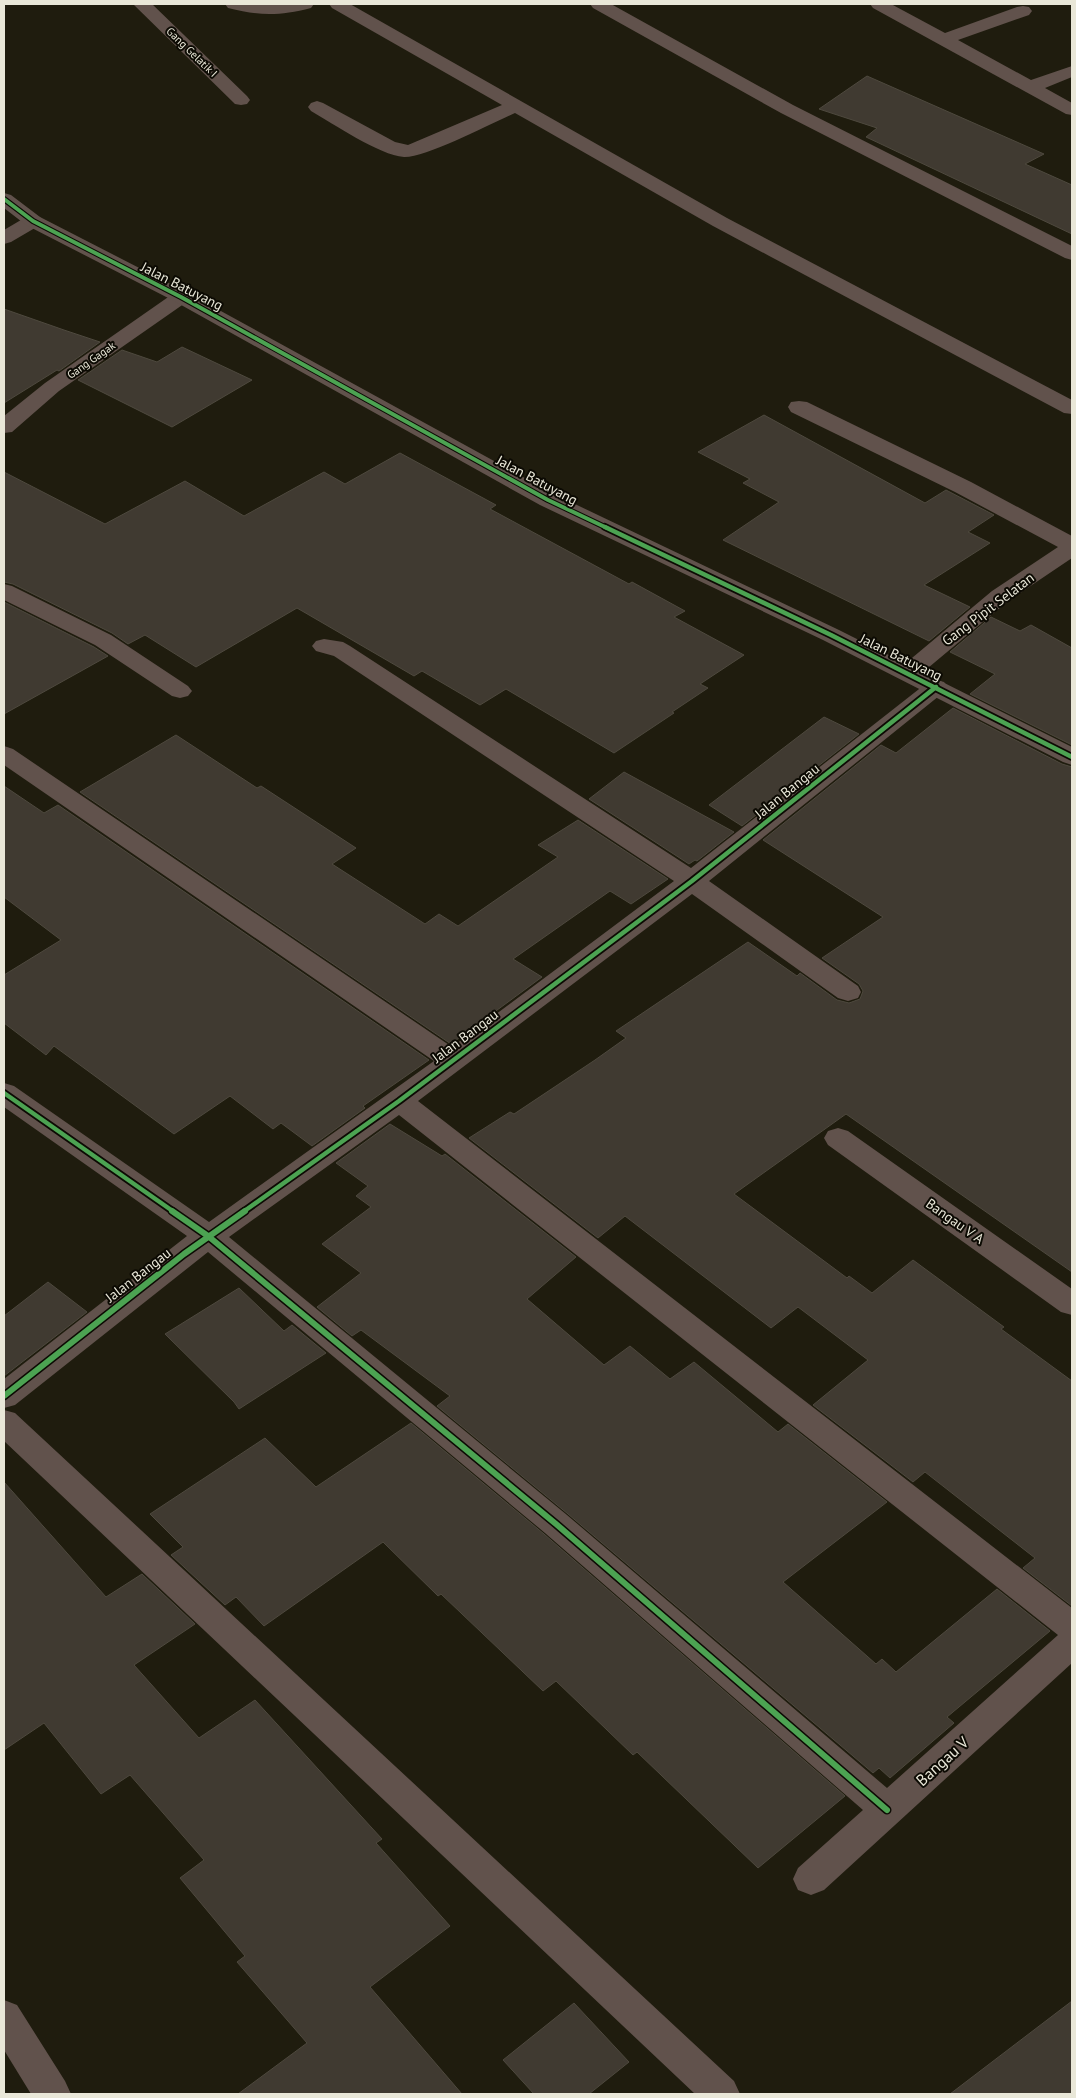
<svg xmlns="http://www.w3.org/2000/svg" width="1076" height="2098" font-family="'PT Sans',sans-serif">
<rect width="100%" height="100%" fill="#1f1c0e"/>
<path fill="#403a31" stroke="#4e493e" d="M 867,76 L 1044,154 L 1025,164 L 1072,185 L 1072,234 L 866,137 L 877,128 L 819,109 Z
M 4,309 L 64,330 L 100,342 L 59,371 L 57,370 L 4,403 Z
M 182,347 L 252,380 L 172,427 L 78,380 L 122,350 L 157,362 Z
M 764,415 L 925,503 L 946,490 L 994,515 L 968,532 L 990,543 L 924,585 L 970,607 L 929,641 L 723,540 L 779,502 L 743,483 L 750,479 L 698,452 Z
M 400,453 L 496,505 L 490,509 L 629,584 L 632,582 L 685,611 L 674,617 L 744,655 L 700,684 L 708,688 L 672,712 L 674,713 L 614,753 L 506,689 L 480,705 L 422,671 L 414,676 L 297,608 L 196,667 L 145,635 L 128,644 L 112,633 L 13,584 L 4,582 L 4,472 L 105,524 L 185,481 L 244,516 L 324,472 L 345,484 Z
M 4,602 L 94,647 L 108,656 L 4,714 Z
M 991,617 L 1020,631 L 1031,625 L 1072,648 L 1072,745 L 970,694 L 995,674 L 950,652 Z
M 953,708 L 1062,764 L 1072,767 L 1072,1272 L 846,1114 L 734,1194 L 847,1278 L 849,1276 L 872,1293 L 913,1260 L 1004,1327 L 1001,1329 L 1072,1381 L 1072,1606 L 1023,1568 L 1035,1558 L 925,1472 L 913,1482 L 813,1405 L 868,1360 L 798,1307 L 771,1328 L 625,1216 L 598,1238 L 469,1138 L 510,1112 L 514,1114 L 595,1060 L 626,1038 L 616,1031 L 748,942 L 797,976 L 800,973 L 837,1000 L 849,1003 L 860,999 L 863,991 L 859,984 L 822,958 L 883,917 L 763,840 L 881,745 L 896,753 Z
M 824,717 L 859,734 L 742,826 L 709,805 Z
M 176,735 L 257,788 L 261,786 L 356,848 L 332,864 L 425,924 L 439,914 L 458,926 L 558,857 L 538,845 L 578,820 L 668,879 L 631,904 L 610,891 L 513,959 L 542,977 L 451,1044 L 80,792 Z
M 624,772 L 734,832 L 697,861 L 695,860 L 689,864 L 589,799 Z
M 4,786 L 44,813 L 58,805 L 429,1060 L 363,1106 L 365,1108 L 312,1146 L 281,1123 L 273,1129 L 230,1096 L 174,1134 L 54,1046 L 46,1055 L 4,1023 L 4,975 L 61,940 L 4,897 Z
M 390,1124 L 442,1156 L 445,1154 L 576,1257 L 527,1299 L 604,1365 L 630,1346 L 670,1379 L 694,1362 L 778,1432 L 788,1424 L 887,1502 L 783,1582 L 876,1664 L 882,1659 L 896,1672 L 997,1589 L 1050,1631 L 947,1717 L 954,1723 L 890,1778 L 879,1768 L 873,1773 L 568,1514 L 437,1406 L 450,1396 L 361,1330 L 352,1336 L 317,1307 L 361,1273 L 322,1244 L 371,1207 L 356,1196 L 368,1186 L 336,1163 Z
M 48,1282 L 87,1312 L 4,1376 L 4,1316 Z
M 239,1288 L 284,1331 L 292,1325 L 326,1353 L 239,1409 L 234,1402 L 165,1334 Z
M 411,1423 L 544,1534 L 845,1796 L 758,1868 L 637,1752 L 633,1755 L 556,1681 L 543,1691 L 441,1594 L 438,1596 L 383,1542 L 264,1626 L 236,1597 L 225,1605 L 171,1555 L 183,1547 L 150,1514 L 265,1438 L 316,1487 Z
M 4,1482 L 106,1597 L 142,1574 L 195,1624 L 134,1665 L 199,1738 L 255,1700 L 382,1839 L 376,1843 L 450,1926 L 370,1987 L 462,2094 L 238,2094 L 307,2043 L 237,1962 L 245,1956 L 180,1878 L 204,1860 L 130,1775 L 101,1794 L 44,1723 L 4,1750 Z
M 1072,2001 L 1072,2094 L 950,2094 Z
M 574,2003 L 629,2062 L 589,2094 L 534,2094 L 503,2060 Z"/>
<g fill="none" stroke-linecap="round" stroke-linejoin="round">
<path fill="#61524c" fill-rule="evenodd" d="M 133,4 L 152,4 L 247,96 L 250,100 L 247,104 L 241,105 L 235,104 Z
M 225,4 L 314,4 L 311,8 C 279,16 260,16 228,8 Z
M 329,4 L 350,4 L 727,218 L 1072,400 L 1072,414 L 1064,413 L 713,226 L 515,113 C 492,123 425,158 404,157 C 379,155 334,124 311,111 L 308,107 L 311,103 L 317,101 L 323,103 L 395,142 L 408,145 L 502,105 L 332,8 Z
M 590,4 L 611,4 L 793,105 L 1072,246 L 1072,260 L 1065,258 L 781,113 L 593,8 Z
M 870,4 L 891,4 L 945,33 L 1017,7 L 1023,6 L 1029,7 L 1032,11 L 1029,15 L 958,40 L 1031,80 L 1072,66 L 1072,77 L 1045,88 L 1072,103 L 1072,115 L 1066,114 L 873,8 Z
M 33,215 L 40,217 L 43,221 L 40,225 L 11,242 L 4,244 L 4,230 L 26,217 Z
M 181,291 L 188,293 L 191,297 L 188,301 L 59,391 L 12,432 L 4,433 L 4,416 L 45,383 L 174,293 Z
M 799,401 L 807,402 L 971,482 L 1072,536 L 1072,558 L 1008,601 L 916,678 L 908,680 L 900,678 L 896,673 L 900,668 L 992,591 L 1058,547 L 955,492 L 791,412 L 788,407 L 791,402 Z
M 4,584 L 12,586 L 111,635 L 188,686 L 192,691 L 188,696 L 180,698 L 172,696 L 95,645 L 4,600 Z
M 324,639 L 343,642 L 350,646 L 691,868 L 928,682 L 936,680 L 944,682 L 948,687 L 944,692 L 709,881 L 858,986 L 861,992 L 858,998 L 848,1001 L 838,998 L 692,894 L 418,1101 L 1072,1608 L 1072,1663 L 824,1890 L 811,1895 L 798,1890 L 793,1879 L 798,1868 L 863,1810 L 545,1533 L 208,1252 L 15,1405 L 4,1408 L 4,1379 L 187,1236 L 4,1107 L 4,1083 L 14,1086 L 209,1222 L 434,1061 L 4,765 L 4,746 L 13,749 L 452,1047 L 674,881 L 334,656 L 316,651 L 312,646 L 316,641 ZM 399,1115 L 1058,1635 L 887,1788 L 567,1515 L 229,1237 Z
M 838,1128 L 848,1131 L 1072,1289 L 1072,1315 L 1061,1312 L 828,1145 L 824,1138 L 828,1131 Z
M 4,1410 L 15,1413 L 734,2081 L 740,2094 L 695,2094 L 4,1441 Z
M 4,2000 L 17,2005 L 65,2081 L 71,2094 L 31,2094 L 4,2050 Z"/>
<path fill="#61524c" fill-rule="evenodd" d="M 4,193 L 11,195 L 40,217 L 188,293 L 556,495 L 839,630 L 1072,747 L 1072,765 L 1063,762 L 823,640 L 540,505 L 174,301 L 26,225 L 4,208 Z"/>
<defs>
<path id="cycleway-far2" d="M 4,199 L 33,221 L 181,297 L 548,500 L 607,528"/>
<path id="cycleway-far1" d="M 605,527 L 831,635 L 1072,757
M 4,1093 L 174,1212
M 243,1212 L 399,1101 L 692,881 L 936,687"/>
<path id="cycleway" d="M 172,1211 L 208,1236 L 556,1524 L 887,1810
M 4,1396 L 184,1254 L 245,1211"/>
</defs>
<use href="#cycleway-far2" stroke="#0c0a03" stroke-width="6"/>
<use href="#cycleway-far1" stroke="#0c0a03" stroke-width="8"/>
<use href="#cycleway" stroke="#0c0a03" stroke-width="9"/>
<use href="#cycleway-far2" stroke="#4ca352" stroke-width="4"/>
<use href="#cycleway-far1" stroke="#4ca352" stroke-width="4.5"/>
<use href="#cycleway" stroke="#4ca352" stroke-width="6"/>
</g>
<g text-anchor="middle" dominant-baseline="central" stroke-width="4" stroke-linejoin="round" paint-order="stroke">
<g font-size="11" fill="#e9e7d8" stroke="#0c0a03">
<text transform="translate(192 52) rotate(44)">Gang Gelatik I</text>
<text transform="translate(91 360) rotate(-35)">Gang Gagak</text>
</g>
<g font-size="14" fill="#e9e7d8" stroke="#0c0a03">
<text transform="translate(182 286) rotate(27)">Jalan Batuyang</text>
<text transform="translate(537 480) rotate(28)">Jalan Batuyang</text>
<text transform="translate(988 609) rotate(-37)">Gang Pipit Selatan</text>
<text transform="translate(901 657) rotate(26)">Jalan Batuyang</text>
<text transform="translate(787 791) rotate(-39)">Jalan Bangau</text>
<text transform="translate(465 1036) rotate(-37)">Jalan Bangau</text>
<text transform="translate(955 1221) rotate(35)">Bangau V A</text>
<text transform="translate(138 1275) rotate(-38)">Jalan Bangau</text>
</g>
<g font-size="16" fill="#e9e7d8" stroke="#0c0a03">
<text transform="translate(942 1761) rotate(-42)">Bangau V</text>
</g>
</g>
<rect width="1076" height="2098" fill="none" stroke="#e9e7d8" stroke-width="10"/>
</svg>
